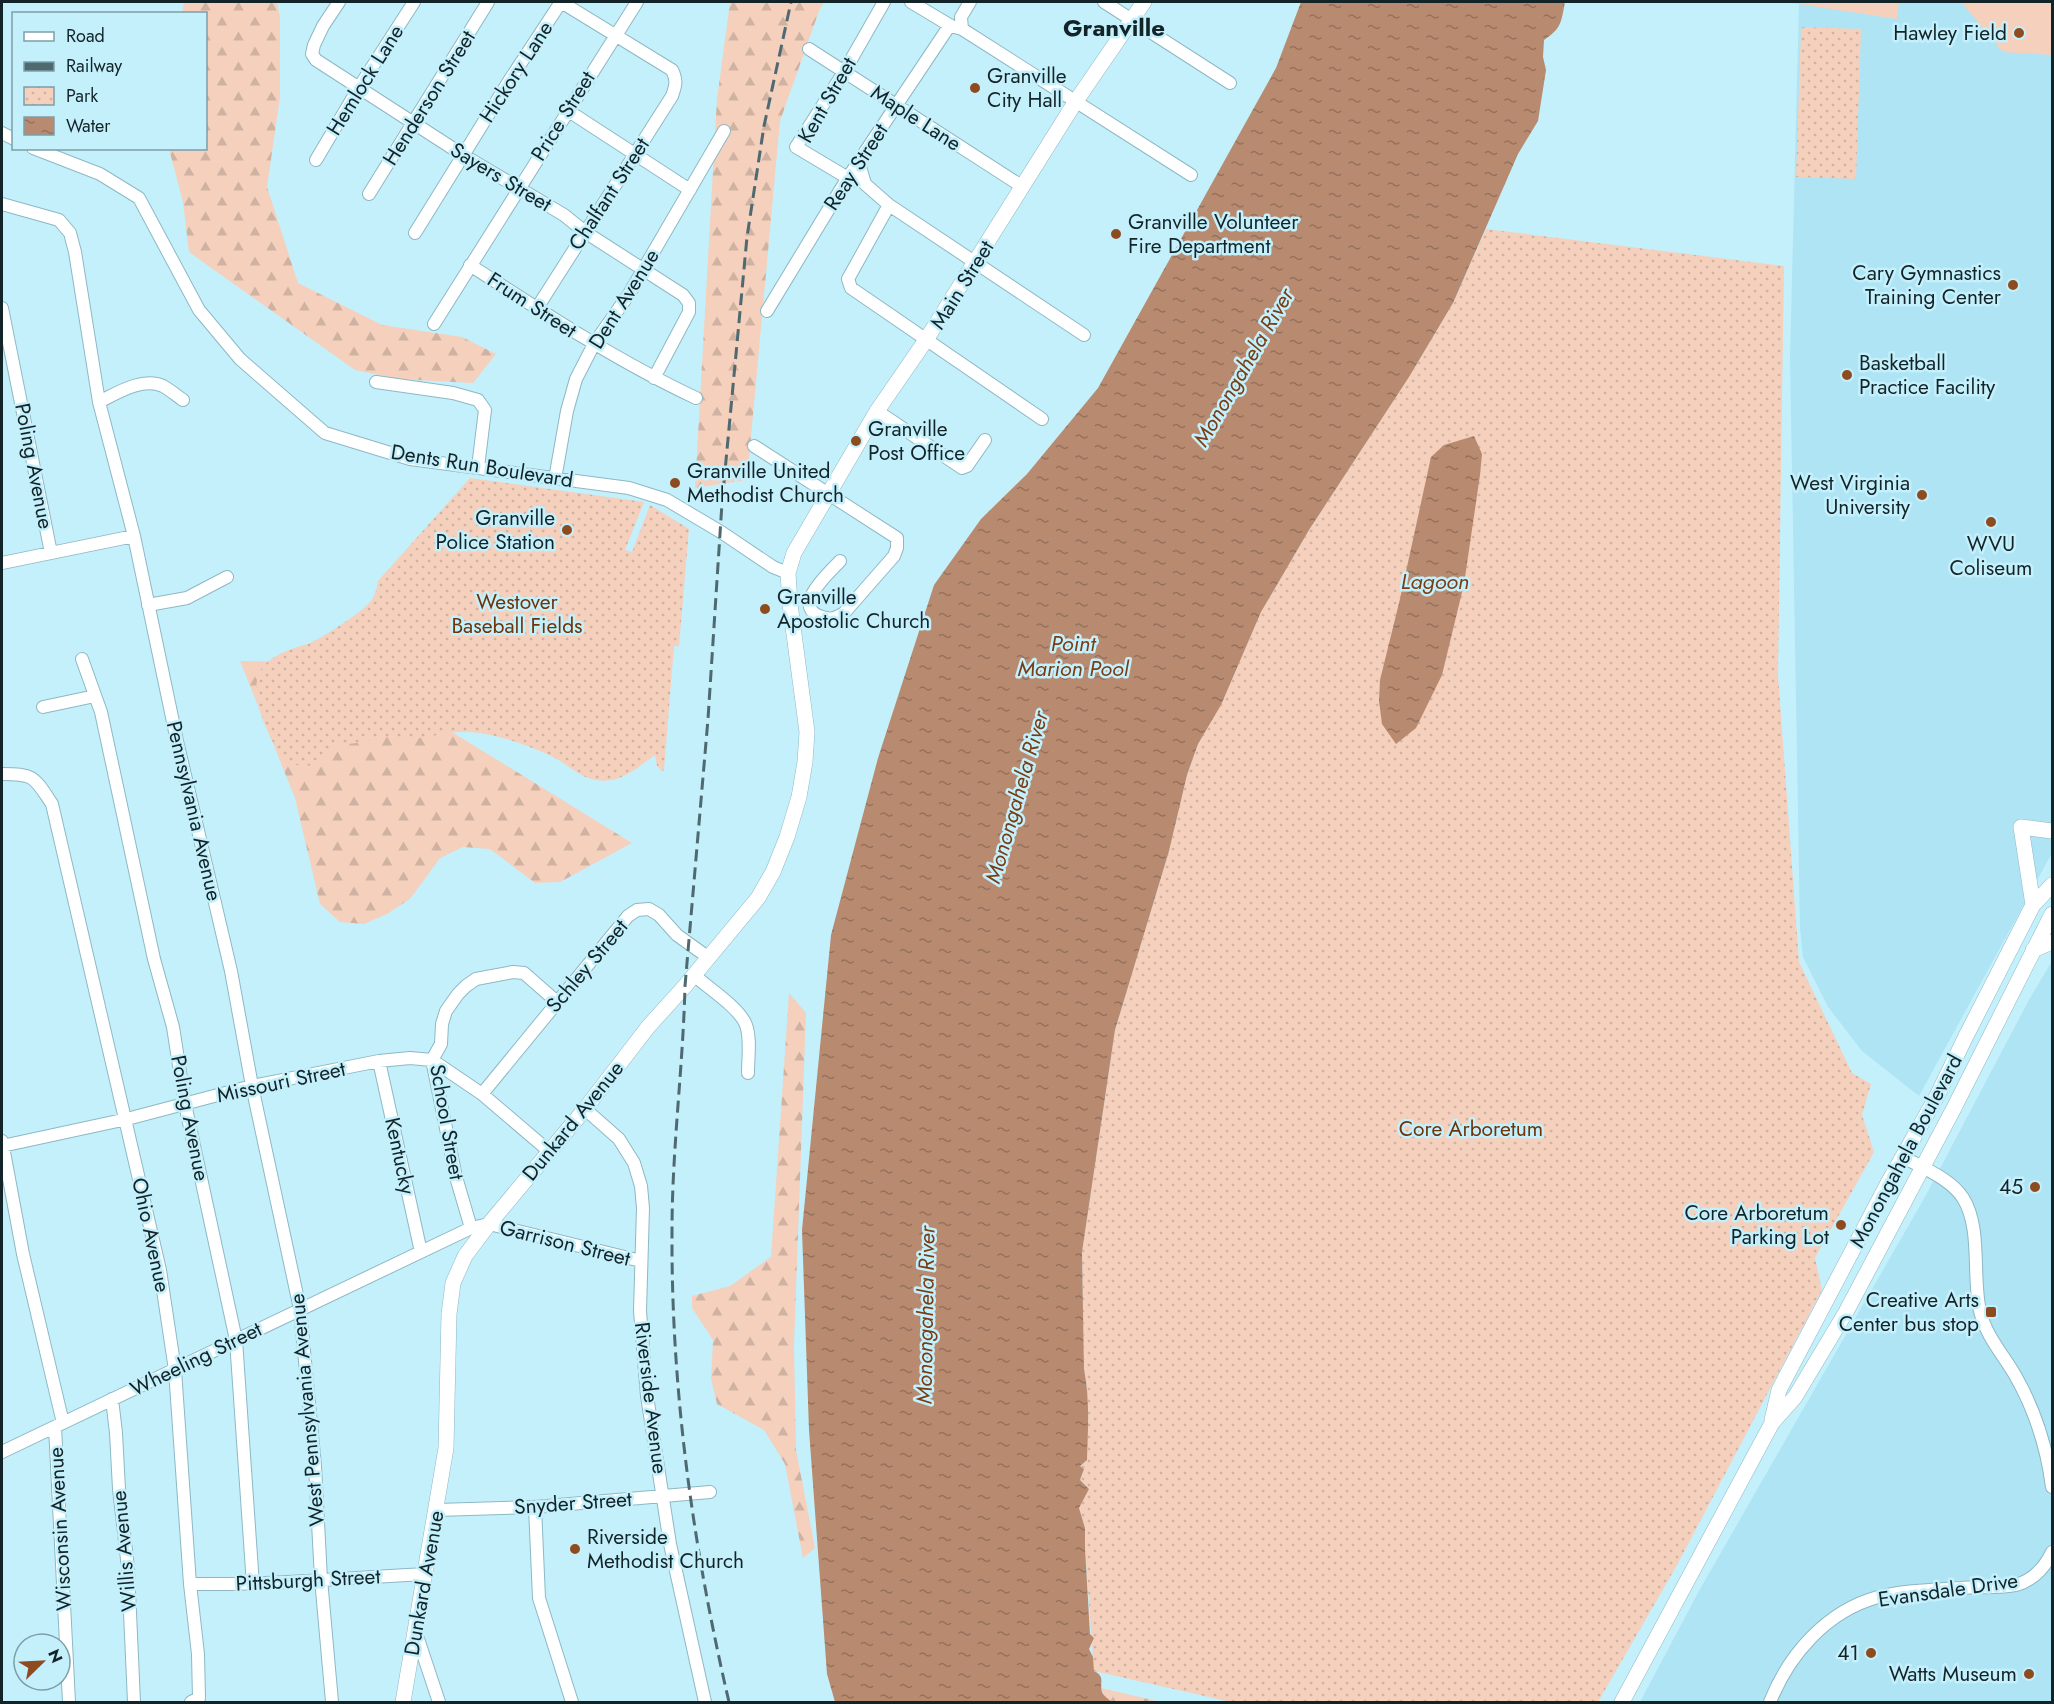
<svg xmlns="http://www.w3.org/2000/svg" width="2054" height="1704" font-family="Jost,sans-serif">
<defs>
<pattern id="forest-firs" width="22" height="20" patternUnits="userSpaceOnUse" patternTransform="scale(1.5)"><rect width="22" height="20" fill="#f4d0bd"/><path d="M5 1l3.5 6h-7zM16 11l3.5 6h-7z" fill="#d0b2a2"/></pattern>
<pattern id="park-dots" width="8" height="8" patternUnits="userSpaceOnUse" patternTransform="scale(1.5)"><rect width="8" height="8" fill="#f4d0bd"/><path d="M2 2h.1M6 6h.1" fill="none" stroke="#d0b2a2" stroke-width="1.8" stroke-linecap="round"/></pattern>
<pattern id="water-ripples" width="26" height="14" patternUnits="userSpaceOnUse" patternTransform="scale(1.5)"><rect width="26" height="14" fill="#b88a70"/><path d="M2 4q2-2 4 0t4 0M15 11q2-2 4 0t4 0" fill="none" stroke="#94715c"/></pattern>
</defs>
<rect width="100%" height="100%" fill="#c4f0fc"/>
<path fill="#afe4f4" d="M 1799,2 L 2052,2 L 2052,853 L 1919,1096 L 1862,1051 L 1828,1007 L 1803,957 L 1800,929 L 1790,358 Z
M 2052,961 L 2052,1702 L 1640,1702 L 1700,1589 L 1926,1195 L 2030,998 Z"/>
<path fill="#f4d0bd" d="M 1793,2 L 1899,2 L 1897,19 L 1792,3 Z
M 1961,2 L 2052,2 L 2052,55 L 2003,52 Z"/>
<path fill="url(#forest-firs)" d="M 184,2 L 277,2 L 280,18 L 280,97 L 267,187 L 298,283 L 382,325 L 462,337 L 496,354 L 473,383 L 398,379 L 355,370 L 189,252 L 183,202 L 169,149 L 206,148 L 206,14 L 182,13 Z
M 730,2 L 824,2 L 819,11 L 780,121 L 747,480 L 695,488 L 717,99 Z
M 240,661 L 300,662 L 374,684 L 632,843 L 560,882 L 535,883 L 490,849 L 463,847 L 440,858 L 410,899 L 387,914 L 364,924 L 340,922 L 320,904 L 295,798 Z
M 789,993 L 806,1013 L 794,1345 L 796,1450 L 815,1548 L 803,1558 L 785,1464 L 764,1430 L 717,1404 L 711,1379 L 713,1340 L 692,1308 L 692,1296 L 730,1286 L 771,1257 Z
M 1101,1688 L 1161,1702 L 1112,1702 L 1104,1696 Z"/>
<path fill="url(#park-dots)" d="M 1801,27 L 1861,29 L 1856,179 L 1796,177 Z
M 1486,229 L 1784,266 L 1778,675 L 1799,962 L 1852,1073 L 1871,1084 L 1862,1115 L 1874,1152 L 1815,1258 L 1822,1290 L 1677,1565 L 1598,1702 L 1231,1702 L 1094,1671 L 1085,1548 L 1085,1528 L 1079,1508 L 1089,1489 L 1080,1480 L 1084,1469 L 1080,1466 L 1087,1460 C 1088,1430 1090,1399 1084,1369 L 1082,1252 L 1115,1030 L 1169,851 L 1187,775 L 1198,744 L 1221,705 L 1261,612 L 1309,530 L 1409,377 L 1453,303 Z
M 470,478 L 644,502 L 625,550 L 632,552 L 650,505 L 689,529 L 679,646 L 674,646 L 664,770 L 662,771 L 657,766 L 655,755 C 642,764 628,777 612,780 C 585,785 572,766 551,756 C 528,745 494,733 468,732 C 452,731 436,736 419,738 C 408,738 398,736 387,737 C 378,737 370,740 361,742 C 352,744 343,744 334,746 C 318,749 323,771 297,765 C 278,761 265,727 260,711 C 252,679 256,663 289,650 C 296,647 303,646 310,643 C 322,638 362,612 370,602 C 375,596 377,589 378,581 Z"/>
<path fill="url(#water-ripples)" d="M 1301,2 L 1565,2 C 1561,22 1562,28 1544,40 L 1543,57 L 1546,70 L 1538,121 L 1518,154 L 1453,303 L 1409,377 L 1309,530 L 1261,612 L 1221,705 L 1198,744 L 1187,775 L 1169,851 L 1115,1030 L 1082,1252 L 1084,1369 C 1090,1399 1088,1430 1087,1460 L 1080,1466 L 1084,1469 L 1080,1480 L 1089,1489 L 1079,1508 L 1085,1528 L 1085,1548 L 1090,1634 L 1094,1638 L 1089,1649 L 1093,1657 L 1094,1671 C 1106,1677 1099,1682 1102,1692 C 1104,1697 1109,1699 1112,1702 L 835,1702 L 827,1674 L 809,1430 L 802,1230 L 831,935 L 878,758 L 934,585 L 981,519 L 1027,474 L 1098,388 L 1276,68 Z
M 1474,436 L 1482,454 L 1480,475 L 1464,584 L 1442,675 L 1416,728 L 1396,744 L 1382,724 L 1379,701 L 1380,680 L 1400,599 L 1431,457 L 1444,445 Z"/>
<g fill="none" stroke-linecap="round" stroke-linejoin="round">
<defs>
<path id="minor" d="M 339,2 L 323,26 L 314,45 L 312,54 L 316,60 L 463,155 L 564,215 L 585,232 L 683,295 L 689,303 L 689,312 L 654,378
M 911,2 L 951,26 L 962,29 L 1191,175
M 1104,2 L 1230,83
M 962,29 L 961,17 L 970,2
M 809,49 L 1023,187
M 567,110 L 690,190
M 2,133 L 14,139
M 33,148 L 100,174 L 139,198 L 199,310 L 240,359 L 325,433 L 410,459 L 629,488 L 667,500 L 721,532 L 773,567 L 788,573
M 316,160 L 358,89 L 414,2
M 859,163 L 865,184 L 889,205 L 1084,335
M 853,181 L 796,147 L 844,72 L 884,2
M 369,194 L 488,2
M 2,204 L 59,220 L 70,233 L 75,252 L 99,402 L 134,536 L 177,741 L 231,971 L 252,1086 L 300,1309 L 315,1466 L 321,1579 L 332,1702
M 889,205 L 848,279 L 851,288 L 1042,419
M 415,233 L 511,78 L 561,2
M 470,265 C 544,313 617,361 696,398
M 2,308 L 51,553
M 537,308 L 672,96 C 676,85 677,80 672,70 L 561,2
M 767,311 L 847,179 L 950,25
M 434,324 L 637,2
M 376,382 L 453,393 L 478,400 L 485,410 L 478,467
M 99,402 C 117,393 142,377 163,386 C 170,390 176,395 183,400
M 877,411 L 962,468 L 967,466 L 985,440
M 754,446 L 897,538 L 897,548 L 894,556 L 844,613 C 836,618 831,620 822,617 C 790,607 829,573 840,561
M 555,479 L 567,411 L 576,379 L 594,344 L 629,294 L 724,131
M 2,563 L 134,536
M 148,605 L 187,598 L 227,577
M 82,659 L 101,712 L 154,959 L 173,1027 L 185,1104 L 236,1340 L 253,1585
M 43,707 L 95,696
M 2,774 C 35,774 34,777 52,804 L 160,1270 L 175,1370 L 190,1584 L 198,1654 L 199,1698 L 191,1702
M 694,975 C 708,988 739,1007 746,1025 C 751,1039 748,1057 748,1073
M 379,1061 L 421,1252
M 482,1094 L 628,916 L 637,910 L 649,909 L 659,915 L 677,935 L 709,958
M 585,1109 L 619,1139 L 634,1163 L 641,1186 L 643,1208 L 640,1311 L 647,1396 L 670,1544 L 705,1702
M 2,1141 L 23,1254 L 63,1423
M 2,1146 L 127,1119 L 252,1086 L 379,1061 L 410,1058 L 432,1060 L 482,1094 L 550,1152
M 1903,1157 C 1923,1168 1951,1179 1963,1198 C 1982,1228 1972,1277 1980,1311 C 1986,1336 2002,1353 2015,1375 C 2035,1410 2047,1448 2052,1487
M 471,1228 L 456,1177 L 432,1060 L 441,1044 L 442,1024 L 446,1011 L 458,994 L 466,986 L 476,979 L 513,972 L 524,973 L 557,1002
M 112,1399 L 116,1433 L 119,1489 L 128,1568 L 134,1702
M 55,1427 L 69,1702
M 2,1452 L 471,1228 L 489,1224 L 641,1261
M 535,1507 L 539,1598 L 572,1702
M 437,1510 L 535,1507 L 710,1492
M 190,1584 C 269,1585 347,1578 425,1574
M 416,1633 L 439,1702
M 1770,1702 C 1789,1654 1827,1611 1878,1597 C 1905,1590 1934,1590 1961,1588 C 1979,1586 1998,1589 2016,1585 C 2033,1580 2045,1567 2052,1552"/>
<path id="major" d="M 2033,905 L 2021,827 L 2052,831
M 2033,950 L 2052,942
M 1772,1420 L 1779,1390 L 1888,1183 L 1937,1096 L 1966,1036 L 2033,905 L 2052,885
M 403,1702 L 446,1448 L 449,1314 L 453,1283 L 465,1256 L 489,1224 L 585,1109 L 648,1027 L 685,986 L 758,898 L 773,872 L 787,837 L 799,797 L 805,762 L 807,732 L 790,604 L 788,573 L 794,553 L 877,411 L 926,340 L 1076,101 L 1144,2
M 1622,1702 L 1772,1423 L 1795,1397 L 1846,1312 L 1954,1108 L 2052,914"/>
</defs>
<use href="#minor" stroke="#8db8c4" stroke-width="14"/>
<use href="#major" stroke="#8db8c4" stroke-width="16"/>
<use href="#minor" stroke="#fff" stroke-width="12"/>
<use href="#major" stroke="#fff" stroke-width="15"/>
<path stroke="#4f6970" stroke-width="3" stroke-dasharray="12 6" stroke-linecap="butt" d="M 729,1702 C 693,1548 671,1390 672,1231 C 672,1149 683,1068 685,986 L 708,719 L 722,503 L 747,237 L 764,126 L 791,2"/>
</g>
<g fill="#8f4b20" stroke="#c4f0fc" stroke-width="2">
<circle cx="2019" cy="33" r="6"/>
<circle cx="975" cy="88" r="6"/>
<circle cx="1116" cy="234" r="6"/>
<circle cx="2013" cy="285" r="6"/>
<circle cx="1847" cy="375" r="6"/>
<circle cx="856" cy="441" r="6"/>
<circle cx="675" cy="483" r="6"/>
<circle cx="1922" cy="495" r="6"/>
<circle cx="1991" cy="522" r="6"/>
<circle cx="567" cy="530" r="6"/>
<circle cx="765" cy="609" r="6"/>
<circle cx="2035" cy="1187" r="6"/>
<circle cx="1841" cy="1225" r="6"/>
<rect x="1985" y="1306" width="12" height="12" rx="3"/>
<circle cx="575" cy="1549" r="6"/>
<circle cx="1871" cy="1653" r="6"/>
<circle cx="2029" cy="1674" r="6"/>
</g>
<g text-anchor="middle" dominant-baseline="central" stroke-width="5" stroke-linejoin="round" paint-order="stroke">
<g font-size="21" fill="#132429" stroke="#c4f0fc" text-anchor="end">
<text x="2007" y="33">Hawley Field</text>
<text x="987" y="76" text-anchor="start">Granville<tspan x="987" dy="24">City Hall</tspan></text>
<text x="1128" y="222" text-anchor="start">Granville Volunteer<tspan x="1128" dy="24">Fire Department</tspan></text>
<text x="2001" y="273">Cary Gymnastics<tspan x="2001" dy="24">Training Center</tspan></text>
<text x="1859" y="363" text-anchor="start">Basketball<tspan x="1859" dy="24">Practice Facility</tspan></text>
<text x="868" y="429" text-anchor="start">Granville<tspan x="868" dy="24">Post Office</tspan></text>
<text x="687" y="471" text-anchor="start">Granville United<tspan x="687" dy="24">Methodist Church</tspan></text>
<text x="1910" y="483">West Virginia<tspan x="1910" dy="24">University</tspan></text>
<text x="555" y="518">Granville<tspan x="555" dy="24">Police Station</tspan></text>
<text x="1991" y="544" text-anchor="middle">WVU<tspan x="1991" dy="24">Coliseum</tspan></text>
<text x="777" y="597" text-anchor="start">Granville<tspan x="777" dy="24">Apostolic Church</tspan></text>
<text x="2023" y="1187">45</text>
<text x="1829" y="1213">Core Arboretum<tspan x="1829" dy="24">Parking Lot</tspan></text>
<text x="1979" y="1300">Creative Arts<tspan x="1979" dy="24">Center bus stop</tspan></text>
<text x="587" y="1537" text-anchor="start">Riverside<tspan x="587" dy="24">Methodist Church</tspan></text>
<text x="1859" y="1653">41</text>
<text x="2017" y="1674">Watts Museum</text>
</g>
<g font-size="21" fill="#132429" stroke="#c4f0fc">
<text transform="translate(516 72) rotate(-57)">Hickory Lane</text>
<text transform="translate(365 80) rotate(-58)">Hemlock Lane</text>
<text transform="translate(429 98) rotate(-58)">Henderson Street</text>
<text transform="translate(827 100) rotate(-60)">Kent Street</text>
<text transform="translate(563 116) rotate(-58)">Price Street</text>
<text transform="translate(916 118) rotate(33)">Maple Lane</text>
<text transform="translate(856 167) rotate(-57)">Reay Street</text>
<text transform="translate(501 177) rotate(31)">Sayers Street</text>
<text transform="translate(609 194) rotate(-57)">Chalfant Street</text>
<text transform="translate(962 285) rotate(-58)">Main Street</text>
<text transform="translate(624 299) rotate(-58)">Dent Avenue</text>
<text transform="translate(532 305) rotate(33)">Frum Street</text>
<text transform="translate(34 466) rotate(79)">Poling Avenue</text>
<text transform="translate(482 466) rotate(9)">Dents Run Boulevard</text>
<text transform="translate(194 811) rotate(77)">Pennsylvania Avenue</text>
<text transform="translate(587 966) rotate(-50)">Schley Street</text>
<text transform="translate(281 1082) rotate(-12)">Missouri Street</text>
<text transform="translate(190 1118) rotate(79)">Poling Avenue</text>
<text transform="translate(573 1121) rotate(-51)">Dunkard Avenue</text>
<text transform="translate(447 1122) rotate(80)">School Street</text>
<text transform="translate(1906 1151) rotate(-62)">Monongahela Boulevard</text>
<text transform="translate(400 1156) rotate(78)">Kentucky</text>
<text transform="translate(151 1235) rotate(78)">Ohio Avenue</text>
<text transform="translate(565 1243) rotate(14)">Garrison Street</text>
<text transform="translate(196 1359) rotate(-26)">Wheeling Street</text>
<text transform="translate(651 1398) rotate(83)">Riverside Avenue</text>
<text transform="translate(307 1410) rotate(-95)">West Pennsylvania Avenue</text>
<text transform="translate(573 1503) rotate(-4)">Snyder Street</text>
<text transform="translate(60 1529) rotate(-93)">Wisconsin Avenue</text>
<text transform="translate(124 1551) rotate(-95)">Willis Avenue</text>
<text transform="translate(308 1580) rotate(-3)">Pittsburgh Street</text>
<text transform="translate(424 1583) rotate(-80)">Dunkard Avenue</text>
<text transform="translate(1948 1590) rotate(-8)">Evansdale Drive</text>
</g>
<g font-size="21" fill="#6e3309" stroke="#c4f0fc">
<text x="517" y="602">Westover<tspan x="517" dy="24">Baseball Fields</tspan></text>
<text x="1471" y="1129">Core Arboretum</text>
</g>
<g font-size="22" font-style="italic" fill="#793d16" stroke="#c4f0fc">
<text transform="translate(1243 367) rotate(-60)">Monongahela River</text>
<text x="1435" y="581">Lagoon</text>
<text x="1073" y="643">Point<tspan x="1073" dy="25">Marion Pool</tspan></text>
<text transform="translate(1016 797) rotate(-74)">Monongahela River</text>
<text transform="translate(925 1315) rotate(-89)">Monongahela River</text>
</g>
<g font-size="24" font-weight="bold" fill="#132429" stroke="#c4f0fc">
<text x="1114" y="27">Granville</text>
</g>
</g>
<rect width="2054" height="1704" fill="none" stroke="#132429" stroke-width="6"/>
<rect x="12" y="12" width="195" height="138" fill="#c4f0fc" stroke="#7d9ea8" stroke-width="1.5"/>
<rect x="24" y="32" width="30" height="9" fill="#ffffff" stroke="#7d9ea8" stroke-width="1.5"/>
<text x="66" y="42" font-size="18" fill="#132429">Road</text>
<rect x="24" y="62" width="30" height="9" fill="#4f6970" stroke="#7d9ea8" stroke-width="1.5"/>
<text x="66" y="72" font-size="18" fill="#132429">Railway</text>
<rect x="24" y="87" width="30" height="18" fill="url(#park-dots)" stroke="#7d9ea8" stroke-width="1.5"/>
<text x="66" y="102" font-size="18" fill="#132429">Park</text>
<rect x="24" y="117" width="30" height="18" fill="url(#water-ripples)" stroke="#7d9ea8" stroke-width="1.5"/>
<text x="66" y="132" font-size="18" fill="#132429">Water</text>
<g transform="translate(42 1662) rotate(66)"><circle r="28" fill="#c4f0fc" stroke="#7d9ea8" stroke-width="1.5"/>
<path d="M0-4.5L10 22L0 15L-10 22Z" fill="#8f4b20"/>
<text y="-9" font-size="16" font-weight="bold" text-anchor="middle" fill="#132429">N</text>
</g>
</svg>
